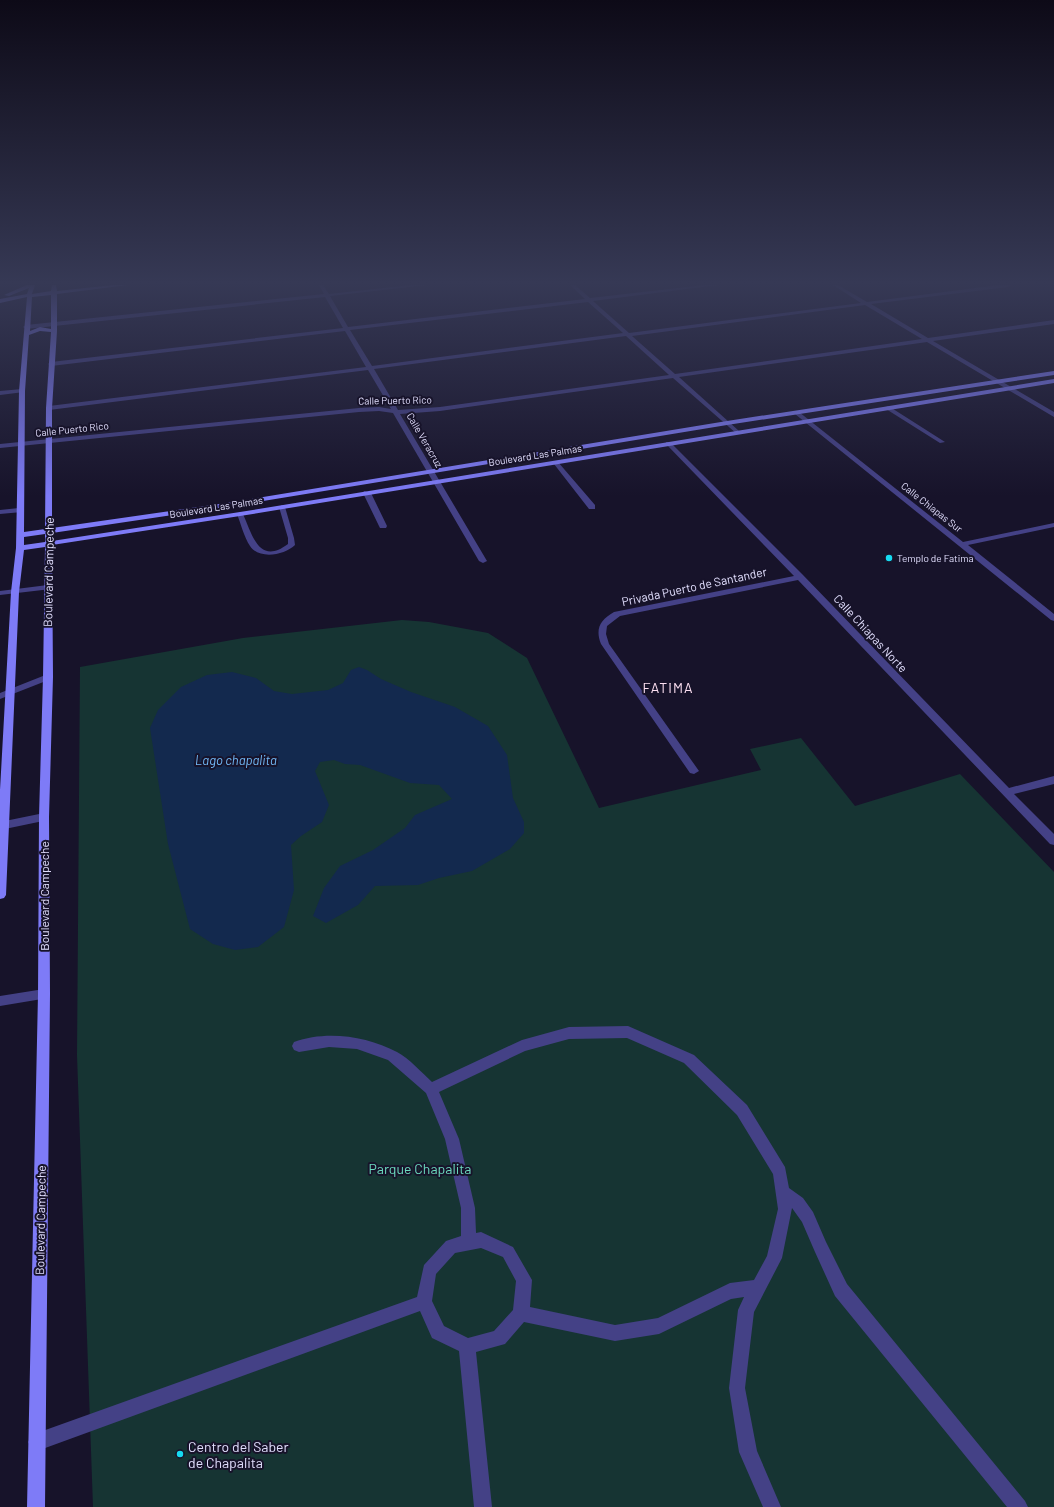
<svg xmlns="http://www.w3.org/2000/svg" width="1054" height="1507" font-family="Barlow,sans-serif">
<rect width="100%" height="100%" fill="#17132a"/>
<path fill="#163433" d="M 402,620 L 429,622 L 488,633 L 527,658 L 599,808 L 761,770 L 750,749 L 801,738 L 855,806 L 960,774 L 1054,872 L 1054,1507 L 93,1507 L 77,1055 L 80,667 L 243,638 Z"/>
<path fill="#13294e" d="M 359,667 L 367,670 L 381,679 L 411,692 L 455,707 L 488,726 L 507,755 L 513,798 L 524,822 L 524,833 L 510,849 L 472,871 L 439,878 L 418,885 L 375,886 L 358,905 L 326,923 L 313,916 L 324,888 L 340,866 L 373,850 L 405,828 L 415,815 L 452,799 L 439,785 L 410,783 L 360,765 L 345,764 L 334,760 L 320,762 L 315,771 L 329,805 L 322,822 L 301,836 L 291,845 L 294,890 L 284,927 L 258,947 L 235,950 L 213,944 L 190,929 L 168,844 L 150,728 L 158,710 L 181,687 L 207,675 L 232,672 L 256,678 L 274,691 L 292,694 L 328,690 L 343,683 L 351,670 Z"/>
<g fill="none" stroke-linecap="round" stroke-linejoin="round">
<path fill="#444186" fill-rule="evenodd" d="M 888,406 L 890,407 L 945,442 L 940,443 L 886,409 L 886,407 Z
M 282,505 L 285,507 L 294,538 L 295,545 C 285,555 259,560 250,546 C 244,537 241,524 237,514 L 240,512 L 243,514 C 252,534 259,566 288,544 L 288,538 L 279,507 Z"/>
<path fill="#444186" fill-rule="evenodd" d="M 319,285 L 323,285 L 329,294 L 411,285 L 427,285 L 330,296 L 348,327 L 585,299 L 570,285 L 575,285 L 590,298 L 704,285 L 718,285 L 593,301 L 629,333 L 861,303 L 833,285 L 838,285 L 867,302 L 998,285 L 1010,285 L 1008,287 L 871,304 L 928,338 L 1054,320 L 1054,324 L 933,341 L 1054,412 L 1054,417 L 927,342 L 679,377 L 739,431 L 740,432 L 737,434 L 673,378 L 440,411 L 400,414 L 487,561 L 483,563 L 479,561 L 393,413 L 379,411 L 359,412 L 0,448 L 0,444 L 359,408 L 379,407 L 391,409 L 368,370 L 49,410 L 46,408 L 49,406 L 366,367 L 345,331 L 51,366 L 48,364 L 51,362 L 343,328 L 325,297 L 26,329 L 23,327 L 26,325 L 324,294 ZM 588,302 L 623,333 L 372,366 L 350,330 ZM 865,305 L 922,339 L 675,374 L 632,336 ZM 626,336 L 669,375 L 440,407 L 398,410 L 374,369 Z
M 22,389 L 24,390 L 24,392 L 0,395 L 0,391 Z
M 795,412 L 799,412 L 963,542 L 1054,523 L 1054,527 L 968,545 L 1054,614 L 1054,621 L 1051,620 L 795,414 Z
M 666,442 L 670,442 L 803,575 L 1009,788 L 1054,776 L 1054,784 L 1014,794 L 1054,834 L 1054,845 L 1050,844 L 798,580 L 620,616 L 607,626 L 606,634 L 609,644 L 699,771 L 694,774 L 690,773 L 601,644 C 595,629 600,620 614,612 L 794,576 L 666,444 Z
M 554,462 L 558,462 L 595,505 L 595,509 L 589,509 L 554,464 Z
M 364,491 L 371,493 L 387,526 L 386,528 L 380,528 L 379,526 L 363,493 Z
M 19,508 L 22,508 L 22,512 L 0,514 L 0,510 Z
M 48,585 L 51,585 L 51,589 L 0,595 L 0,591 Z
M 48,674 L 53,677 L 51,679 L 0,699 L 0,693 Z
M 44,813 L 48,814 L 49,817 L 48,820 L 0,830 L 0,822 Z
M 44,989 L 48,990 L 50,994 L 48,998 L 0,1006 L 0,996 Z
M 628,1026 L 694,1055 L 747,1105 L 785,1167 L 789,1188 L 803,1198 L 813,1212 L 826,1242 L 847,1284 L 1025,1501 L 1028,1507 L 1007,1507 L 835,1296 L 815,1252 L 802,1222 L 792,1208 L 782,1258 L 754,1312 L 745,1388 L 757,1451 L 781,1507 L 763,1507 L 739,1452 L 729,1388 L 738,1310 L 744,1297 L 731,1299 L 659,1334 L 615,1341 L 524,1322 L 505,1344 L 476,1352 L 492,1507 L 474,1507 L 459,1351 L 432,1338 L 420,1311 L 37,1451 L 31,1448 L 28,1442 L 31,1436 L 37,1433 L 417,1297 L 424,1265 L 446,1241 L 461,1236 L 461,1208 L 445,1139 L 426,1093 L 388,1060 L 357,1049 L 329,1047 L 299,1052 L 294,1050 L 292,1046 L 294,1042 C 326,1030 367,1036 397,1052 C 409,1058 422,1073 432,1082 L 522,1040 L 569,1027 ZM 627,1038 L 684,1063 L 737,1115 L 773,1174 L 778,1209 L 767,1256 L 754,1280 L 730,1283 L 658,1318 L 615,1325 L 530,1307 L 532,1280 L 513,1247 L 481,1232 L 476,1233 L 475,1208 L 459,1139 L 439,1092 L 525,1051 L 569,1039 ZM 481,1248 L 503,1257 L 516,1281 L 513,1310 L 494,1331 L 468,1338 L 444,1326 L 432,1301 L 436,1274 L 455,1253 Z"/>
<path fill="#7e7bf7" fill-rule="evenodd" d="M 27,285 L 35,285 L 32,294 L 51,291 L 52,285 L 56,285 L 57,291 L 113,285 L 128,285 L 57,294 L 57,331 L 52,408 L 52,528 L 233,502 L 727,421 L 1054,371 L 1054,375 L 727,425 L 233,506 L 52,533 L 52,541 L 240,512 L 1054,379 L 1054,383 L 240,516 L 52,545 L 53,677 L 49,817 L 50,994 L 45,1507 L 27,1507 L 38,994 L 39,817 L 43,677 L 45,547 L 24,550 L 19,592 L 6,895 L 4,898 L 0,899 L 0,790 L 11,592 L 16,548 L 19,391 L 27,297 L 0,303 L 0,299 L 27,294 L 29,288 L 9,296 L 4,295 ZM 51,295 L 51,329 L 40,327 L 30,331 L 32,297 ZM 40,331 L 51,332 L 46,408 L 45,529 L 24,532 L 25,391 L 29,335 ZM 45,534 L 45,542 L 24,545 L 24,537 Z"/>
</g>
<linearGradient id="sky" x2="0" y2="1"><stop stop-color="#0d0a17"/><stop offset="0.57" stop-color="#363955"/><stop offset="1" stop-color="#363955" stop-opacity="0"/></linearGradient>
<rect width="1054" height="496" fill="url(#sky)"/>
<g fill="#16dbf1" stroke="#17132a" stroke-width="1.5">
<circle cx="889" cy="558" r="4"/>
<circle cx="180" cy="1454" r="4"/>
</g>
<g text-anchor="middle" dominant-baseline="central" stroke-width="4" stroke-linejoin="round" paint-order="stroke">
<g font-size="10" fill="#e1defd" stroke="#17132a">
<text transform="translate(395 400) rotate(-1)">Calle Puerto Rico</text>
<text transform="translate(72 429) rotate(-6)">Calle Puerto Rico</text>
<text transform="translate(425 440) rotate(60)">Calle Veracruz</text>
<text transform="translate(535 455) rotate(-9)">Boulevard Las Palmas</text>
<text transform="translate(216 507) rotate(-9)">Boulevard Las Palmas</text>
<text transform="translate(932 507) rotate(38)">Calle Chiapas Sur</text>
</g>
<g font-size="10" fill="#e1defd" stroke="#17132a" text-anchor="start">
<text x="897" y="558">Templo de Fatima</text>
</g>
<g font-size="12" fill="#e1defd" stroke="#17132a">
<text transform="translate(48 572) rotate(-89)">Boulevard Campeche</text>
<text transform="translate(694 586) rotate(-12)">Privada Puerto de Santander</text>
<text transform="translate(871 633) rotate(47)">Calle Chiapas Norte</text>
<text transform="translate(44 896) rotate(-90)">Boulevard Campeche</text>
<text transform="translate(40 1220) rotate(-89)">Boulevard Campeche</text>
</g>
<g font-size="13" font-style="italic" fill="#72b9f7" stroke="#17132a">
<text x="236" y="760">Lago chapalita</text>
</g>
<g font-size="14" letter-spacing="1" fill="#fde0f2" stroke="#17132a">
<text x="668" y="687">FATIMA</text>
</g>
<g font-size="14" fill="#6cdabf" stroke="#17132a">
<text x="420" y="1168">Parque Chapalita</text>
</g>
<g font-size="14" fill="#e1defd" stroke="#17132a" text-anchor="start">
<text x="188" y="1446">Centro del Saber<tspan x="188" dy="16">de Chapalita</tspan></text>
</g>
</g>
</svg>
